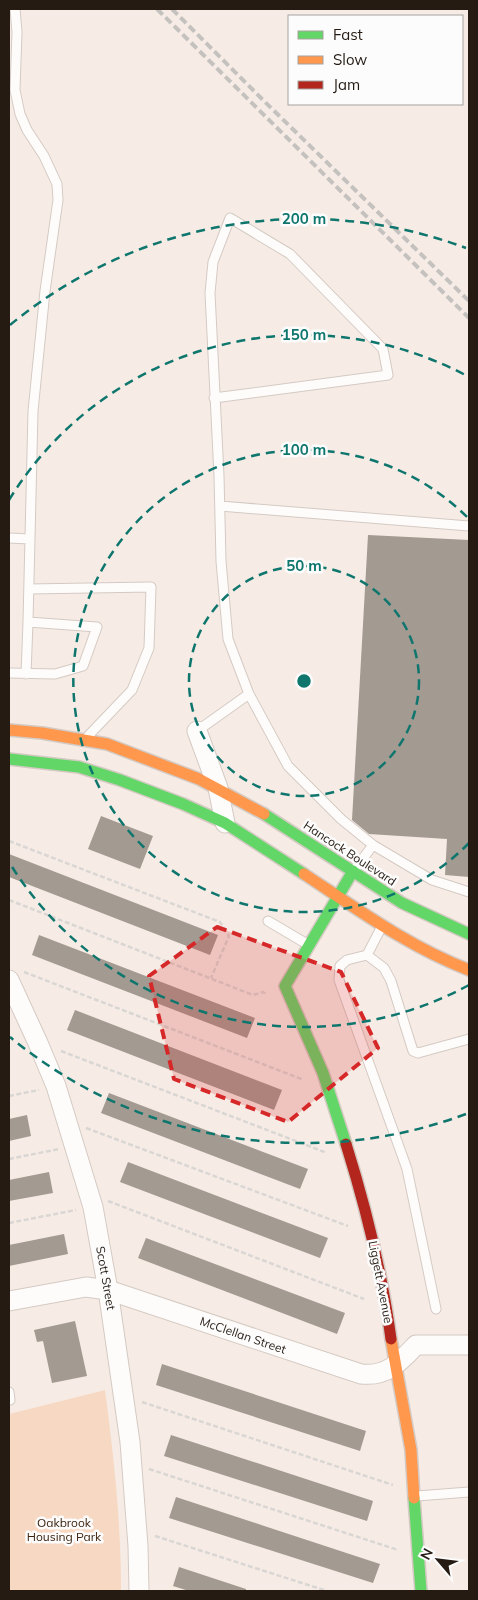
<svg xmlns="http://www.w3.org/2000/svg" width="478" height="1600" font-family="Mulish,sans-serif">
<rect width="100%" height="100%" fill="#f6ece5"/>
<path fill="#f7d8c2" d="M 105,1390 C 114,1459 121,1522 121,1591 L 9,1591 L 9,1414 Z"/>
<path fill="#a39a92" d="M 368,535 L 469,540 L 469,877 L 445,875 L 447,839 L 369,834 L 352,820 Z
M 101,816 L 153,836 L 140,869 L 88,849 Z
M 9,854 L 218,935 L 210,955 L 9,877 Z
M 39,935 L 255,1018 L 247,1038 L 32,955 Z
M 75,1010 L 282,1090 L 274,1110 L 67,1030 Z
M 109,1093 L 308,1169 L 300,1189 L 101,1113 Z
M 27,1115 L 31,1136 L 9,1141 L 9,1119 Z
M 128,1162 L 328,1238 L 320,1258 L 120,1182 Z
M 49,1172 L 53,1193 L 9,1201 L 9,1180 Z
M 64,1234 L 68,1254 L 9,1266 L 9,1245 Z
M 146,1238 L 345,1313 L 337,1334 L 138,1258 Z
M 75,1321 L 87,1376 L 52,1383 L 43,1341 L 37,1342 L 34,1330 Z
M 162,1364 L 366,1431 L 360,1451 L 156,1385 Z
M 171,1435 L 373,1501 L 367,1521 L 164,1456 Z
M 176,1497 L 380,1564 L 373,1583 L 169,1518 Z
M 179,1567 L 246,1589 L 246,1591 L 189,1591 L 173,1586 Z"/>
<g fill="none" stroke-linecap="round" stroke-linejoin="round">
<defs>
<path id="lane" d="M 214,398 L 388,375 L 383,349 L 290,254 L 230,218 L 213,262 L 210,293 L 219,476 L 221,561 L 228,639 L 249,694 L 288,766 L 341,819 L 373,845 L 355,869
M 220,506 L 469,526
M 9,538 L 30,539
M 29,589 L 151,587 L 149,648 L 132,690 L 88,736
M 9,673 L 55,674 L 83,666 L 97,627 L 28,622 L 33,411 L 45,291 L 58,200 L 57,184 L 44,156 L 27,130 L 20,114 L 15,90 L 17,32 L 15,9
M 26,674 L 28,622
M 197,731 L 249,694
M 373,845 L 432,880 L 469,892
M 268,921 L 307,944
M 381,928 L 367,955 L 347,960 L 340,966 L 339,980 L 407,1169 L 436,1309
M 367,955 L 384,968 L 391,981 L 413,1051 L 418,1053 L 469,1039
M 9,1392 L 10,1400 L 9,1400
M 417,1496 L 469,1492"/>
<path id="street" d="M 197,731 L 218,788 L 225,823
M 9,980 L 38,1043 L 56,1086 L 93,1207 L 108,1290 L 130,1442 L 138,1546 L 139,1591
M 9,1301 L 86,1287 L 108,1290 L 361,1374 C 387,1377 400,1362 416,1345 L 469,1345"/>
<path id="fast" d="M 9,759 L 79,767 L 120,780 L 183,804 L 225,823 L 304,874
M 264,814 L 402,903 L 469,934
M 346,1144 L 323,1073 L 285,986 L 353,871
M 414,1498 L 421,1591"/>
<path id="slow" d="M 9,730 L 42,733 L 107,744 L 199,779 L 264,814
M 304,874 C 357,909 409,947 469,970
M 391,1339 L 411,1450 L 414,1498"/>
<path id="jam" d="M 346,1144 C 366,1208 382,1272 391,1339"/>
</defs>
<use href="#lane" stroke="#d4cac3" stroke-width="11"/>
<use href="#street" stroke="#d4cac3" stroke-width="21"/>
<use href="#fast" stroke="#d4cac3" stroke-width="14"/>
<use href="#slow" stroke="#d4cac3" stroke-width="14"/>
<use href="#jam" stroke="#d4cac3" stroke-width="14"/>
<path stroke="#d9d6d3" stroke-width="2.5" stroke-dasharray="5 2.5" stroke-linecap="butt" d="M 9,841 L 220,922 L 229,936 L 211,978
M 9,900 L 253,995 L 263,992 L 266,994
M 24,972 L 304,1080
M 61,1051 L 327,1153
M 9,1096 L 39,1090
M 86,1128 L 348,1226
M 9,1159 L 59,1149
M 108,1201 L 364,1299
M 9,1223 L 76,1210
M 142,1402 L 393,1485
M 149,1469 L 398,1550
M 155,1536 L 327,1591"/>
<use href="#lane" stroke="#fefcfb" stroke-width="9"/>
<use href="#street" stroke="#fefcfb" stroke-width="19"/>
<use href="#fast" stroke="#63d668" stroke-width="11"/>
<use href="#slow" stroke="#ff974d" stroke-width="11"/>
<use href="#jam" stroke="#b3261e" stroke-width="11"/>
<path stroke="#c4c1bf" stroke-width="4" stroke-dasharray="8 4" stroke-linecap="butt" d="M 157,9 L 469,318
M 172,9 L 264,101 L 469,301"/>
</g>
<path fill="#d62828" fill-opacity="0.2" stroke="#d62828" stroke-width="4" stroke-dasharray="10 6" stroke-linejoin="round" d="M 217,927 L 341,972 L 378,1048 L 288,1122 L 174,1079 L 149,976 Z"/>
<g fill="none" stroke="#0f766e" stroke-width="2.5" stroke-dasharray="9 6">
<circle cx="304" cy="681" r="115"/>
<path d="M469 843A231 231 0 1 1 469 519"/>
<path d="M469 985A346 346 0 0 1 9 862M9 500A346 346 0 0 1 469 377"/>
<path d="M466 1114A462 462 0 0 1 10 1037M10 325A462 462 0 0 1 466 248"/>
</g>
<g text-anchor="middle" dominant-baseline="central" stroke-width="5" stroke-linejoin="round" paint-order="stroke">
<g font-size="12" fill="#251b13" stroke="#fcfcfc">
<text transform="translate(350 853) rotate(33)">Hancock Boulevard</text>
<text transform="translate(106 1278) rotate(80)">Scott Street</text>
<text transform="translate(381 1282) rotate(79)">Liggett Avenue</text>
<text transform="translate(243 1335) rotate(19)">McClellan Street</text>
</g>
<g font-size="12" fill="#3d230f" stroke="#fcfcfc">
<text x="64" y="1522">Oakbrook<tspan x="64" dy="14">Housing Park</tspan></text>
</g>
</g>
<circle cx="304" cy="681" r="8" fill="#0f766e" stroke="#fcfcfc" stroke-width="2.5"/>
<g font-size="15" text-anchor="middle" font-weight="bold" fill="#0f766e" stroke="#fcfcfc" stroke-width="5" stroke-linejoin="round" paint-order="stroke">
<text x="304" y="224">200 m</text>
<text x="304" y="340">150 m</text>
<text x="304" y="455">100 m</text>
<text x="304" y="571">50 m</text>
</g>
<rect width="478" height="1600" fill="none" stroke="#251b13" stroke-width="20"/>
<rect x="288" y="15" width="175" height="90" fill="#fcfcfc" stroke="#a6a29f"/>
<rect x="298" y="31" width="25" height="8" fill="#63d668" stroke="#a6a29f"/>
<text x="333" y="40" font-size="15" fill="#251b13">Fast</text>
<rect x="298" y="56" width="25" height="8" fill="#ff974d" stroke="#a6a29f"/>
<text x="333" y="65" font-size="15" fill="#251b13">Slow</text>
<rect x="298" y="81" width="25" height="8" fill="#b3261e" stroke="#a6a29f"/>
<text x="333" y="90" font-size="15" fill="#251b13">Jam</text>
<g transform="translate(438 1560) rotate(298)" stroke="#fcfcfc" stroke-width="4" paint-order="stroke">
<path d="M0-4L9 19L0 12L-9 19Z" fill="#251b13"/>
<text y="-8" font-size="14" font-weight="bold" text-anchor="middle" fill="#251b13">N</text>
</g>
</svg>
